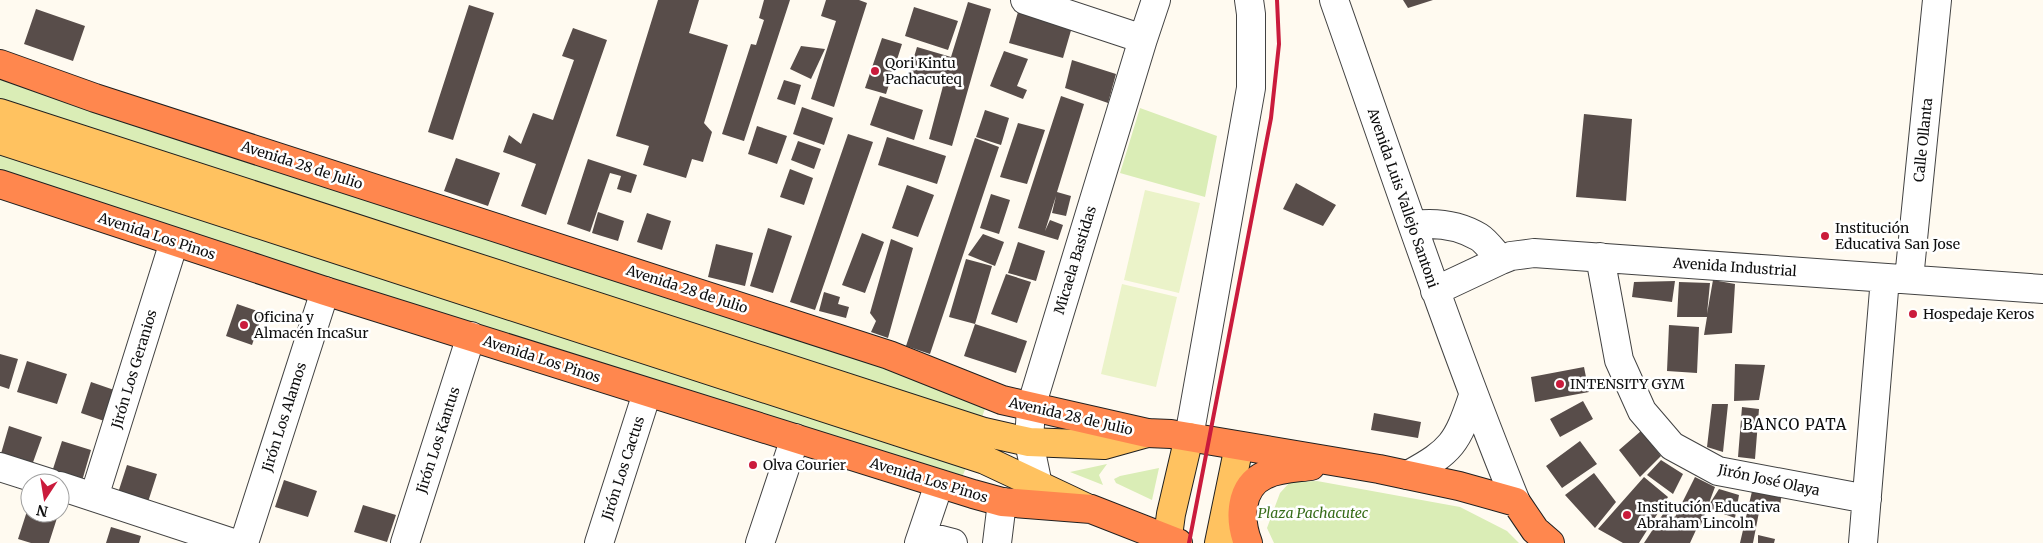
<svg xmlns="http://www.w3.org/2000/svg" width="2043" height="543" font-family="Merriweather,serif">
<rect width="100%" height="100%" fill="#fffaf0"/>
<path fill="#daedb6" d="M 0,79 L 989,397 L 980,423 L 0,105 Z
M 1140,108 L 1217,136 L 1205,197 L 1120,173 Z
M 0,149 L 968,463 L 960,482 L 0,171 Z
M 1107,464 L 1099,475 L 1103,485 L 1070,472 Z
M 1159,468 L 1152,500 L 1116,483 L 1114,479 L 1120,476 Z
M 1317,481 L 1460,507 L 1507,531 L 1519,543 L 1274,543 L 1267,528 L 1280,493 L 1290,482 Z"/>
<path fill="#ebf3c9" d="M 1145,190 L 1200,203 L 1179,293 L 1124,280 Z
M 1122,284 L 1177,297 L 1156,387 L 1101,374 Z"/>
<path fill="#584d4a" d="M 658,0 L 699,0 L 689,33 L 728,45 L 704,123 L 712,132 L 703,162 L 692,159 L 686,178 L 643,165 L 649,146 L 616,136 Z
M 764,0 L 790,0 L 744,141 L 722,134 L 751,44 L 756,45 L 764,20 L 759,18 Z
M 826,0 L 859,0 L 867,3 L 834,107 L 811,99 L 836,21 L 821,16 Z
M 1403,0 L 1433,0 L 1408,8 Z
M 968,2 L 991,9 L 952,146 L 929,139 L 943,86 L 908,77 L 917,47 L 951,57 Z
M 469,5 L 494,13 L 453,140 L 428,132 Z
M 914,7 L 958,21 L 948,50 L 905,36 Z
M 36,9 L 85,26 L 73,61 L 24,44 Z
M 1018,12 L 1072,27 L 1063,58 L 1009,43 Z
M 573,28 L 607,40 L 546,215 L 521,206 L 536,164 L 503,152 L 509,135 L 521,144 L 533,113 L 553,120 L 574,60 L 562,56 Z
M 882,38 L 902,44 L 886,94 L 865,88 Z
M 801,46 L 825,49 L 811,79 L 790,69 Z
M 1004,51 L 1028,59 L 1017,86 L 1027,90 L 1023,99 L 990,86 Z
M 1072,60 L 1116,74 L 1108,103 L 1065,88 Z
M 784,80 L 801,85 L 795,105 L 777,99 Z
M 880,96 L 923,110 L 914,140 L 870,125 Z
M 1061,96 L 1084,104 L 1057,192 L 1071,196 L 1066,216 L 1052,213 L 1056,196 L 1045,231 L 1050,220 L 1063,225 L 1058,240 L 1018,228 Z
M 802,107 L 833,118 L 824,145 L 793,134 Z
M 985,110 L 1009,118 L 1001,145 L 976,137 Z
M 1584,114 L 1632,119 L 1626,201 L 1576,197 Z
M 1018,123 L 1045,130 L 1027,184 L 1000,177 Z
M 757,126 L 787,136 L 777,164 L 748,154 Z
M 848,134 L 873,142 L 815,310 L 790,302 Z
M 887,137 L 946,156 L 937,184 L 878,165 Z
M 975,138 L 999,147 L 930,354 L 906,346 Z
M 798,141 L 821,149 L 814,169 L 791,160 Z
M 456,158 L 500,173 L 488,206 L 444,191 Z
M 588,159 L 637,175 L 631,193 L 617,189 L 621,176 L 610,173 L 590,232 L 567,224 Z
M 790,169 L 813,178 L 804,205 L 780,197 Z
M 1296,183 L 1336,205 L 1323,226 L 1283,209 Z
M 907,185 L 934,195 L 918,237 L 892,228 Z
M 991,194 L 1010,200 L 999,234 L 980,228 Z
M 598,212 L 624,221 L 618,241 L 592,233 Z
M 647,213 L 671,221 L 662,250 L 637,242 Z
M 768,228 L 792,236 L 773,293 L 750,286 Z
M 862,233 L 884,242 L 865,293 L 842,285 Z
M 983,234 L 1004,242 L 995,266 L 968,255 Z
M 891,239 L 913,248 L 888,338 L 871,332 L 876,321 L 870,313 Z
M 1018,242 L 1045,251 L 1036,281 L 1008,273 Z
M 716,244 L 753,253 L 745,286 L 708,277 Z
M 966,259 L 992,266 L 975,324 L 949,317 Z
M 1006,274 L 1031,282 L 1017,323 L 991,314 Z
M 1713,280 L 1735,284 L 1732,333 L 1704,335 L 1707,317 L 1677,317 L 1679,282 L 1710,283 L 1707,314 Z
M 1675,281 L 1672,302 L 1632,297 L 1634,282 Z
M 824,292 L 840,297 L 838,304 L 849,307 L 846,318 L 819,311 Z
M 237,304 L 263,313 L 252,345 L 226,336 Z
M 975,324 L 1027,341 L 1016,373 L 964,356 Z
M 1669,325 L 1699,327 L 1697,373 L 1667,371 Z
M 0,354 L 18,359 L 9,389 L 0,386 Z
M 27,361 L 67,374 L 57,404 L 17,392 Z
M 1735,364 L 1765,365 L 1759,400 L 1734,401 Z
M 1584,367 L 1589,392 L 1535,402 L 1531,377 Z
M 91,382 L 120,392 L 110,423 L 81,413 Z
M 1583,401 L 1593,419 L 1560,437 L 1550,419 Z
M 1712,404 L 1728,404 L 1723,452 L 1707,447 Z
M 1742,407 L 1759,409 L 1755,459 L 1738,457 Z
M 1374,413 L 1421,422 L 1418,438 L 1371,430 Z
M 9,426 L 42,437 L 31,468 L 0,457 Z
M 1641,431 L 1661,456 L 1640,477 L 1619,450 Z
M 62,441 L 91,450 L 82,481 L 52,472 Z
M 1580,441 L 1597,464 L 1562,488 L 1546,466 Z
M 1661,460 L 1683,474 L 1673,494 L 1647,475 Z
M 127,465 L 157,474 L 147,505 L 117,496 Z
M 1594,473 L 1616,502 L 1595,528 L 1565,495 Z
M 1644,477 L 1668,497 L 1639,543 L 1623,543 L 1598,529 Z
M 1695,477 L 1715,487 L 1700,527 L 1675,517 L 1696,530 L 1690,543 L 1644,543 L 1665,511 L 1675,517 Z
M 284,480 L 317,491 L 308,517 L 275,507 Z
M 1753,487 L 1782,492 L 1780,506 L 1760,507 L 1753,543 L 1740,543 Z
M 1719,489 L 1739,495 L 1735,518 L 1707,508 Z
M 363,505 L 396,515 L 387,542 L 354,532 Z
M 28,508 L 30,509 L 30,513 L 43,513 L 57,518 L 49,543 L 31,543 L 18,539 Z
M 111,527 L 141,536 L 139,543 L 106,543 Z
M 1758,535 L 1775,539 L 1774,543 L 1758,543 Z"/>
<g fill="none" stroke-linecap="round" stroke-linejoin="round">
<defs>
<path id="minor" d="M 1025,0 L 1143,39
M 1334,0 C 1393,168 1449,337 1516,502
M 1413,225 C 1436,222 1459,225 1479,237 C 1487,242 1494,253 1501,260
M 1600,257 L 1619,360 L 1642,411 L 1672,446 L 1718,471 L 1867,499
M 1909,279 L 1937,0
M 1435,291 L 1501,260 L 1511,256 L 1534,253 L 2043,289
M 1189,437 L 1251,88 L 1251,14 L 1249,0
M 0,467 L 50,483
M 1408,475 C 1452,451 1457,443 1473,396
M 1038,485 L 1029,442 L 1031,407 L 1143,39 L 1156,0
M 60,486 L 233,543
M 94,497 L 174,242
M 922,535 L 953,543
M 244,543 L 325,291
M 405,543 L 471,336
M 599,543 L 647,393
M 760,543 L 795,438
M 919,543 L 939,484
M 997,543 L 1002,502
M 1863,543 L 1885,278"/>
<path id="major" d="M 0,113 L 984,432 L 1029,442 L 1104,445 L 1147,433
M 0,140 L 985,460 L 1087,508
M 1167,543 L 1171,514 L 1189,437
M 1219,543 L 1239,446"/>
<path id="highway" d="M 0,64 L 95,98 L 889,355 L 1002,400 L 1147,433 L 1171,434 L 1379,469 L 1459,486 L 1516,502 L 1535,530 L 1550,543
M 0,184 L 325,291 L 973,494 L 1002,502 L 1091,509 L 1178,543
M 1248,543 C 1239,520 1239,487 1265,475 C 1279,468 1296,468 1311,466"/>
</defs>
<use href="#minor" stroke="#424242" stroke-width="30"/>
<use href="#major" stroke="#202020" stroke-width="30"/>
<use href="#highway" stroke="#202020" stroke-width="30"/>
<use href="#minor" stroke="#fff" stroke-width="28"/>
<use href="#major" stroke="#ffc260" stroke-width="28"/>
<use href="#highway" stroke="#ff874e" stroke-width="28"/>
<path stroke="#ca1b3c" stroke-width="4" d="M 1189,543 L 1271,118 L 1279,44 L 1277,0"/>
</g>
<g fill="#ca1b3c" stroke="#fff" stroke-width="2">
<circle cx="875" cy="71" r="5"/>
<circle cx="1825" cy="236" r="5"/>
<circle cx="1913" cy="314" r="5"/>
<circle cx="244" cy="325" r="5"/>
<circle cx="1560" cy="384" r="5"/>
<circle cx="753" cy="465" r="5"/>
<circle cx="1627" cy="515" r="5"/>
</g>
<g text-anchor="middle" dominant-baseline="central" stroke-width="5" stroke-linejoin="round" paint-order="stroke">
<g font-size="14" fill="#0f0f0f" stroke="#fff" text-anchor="start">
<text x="885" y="63">Qori Kintu<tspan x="885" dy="16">Pachacuteq</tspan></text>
<text x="1835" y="228">Institución<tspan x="1835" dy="16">Educativa San Jose</tspan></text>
<text x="1923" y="314">Hospedaje Keros</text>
<text x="254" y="317">Oficina y<tspan x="254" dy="16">Almacén IncaSur</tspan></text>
<text x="1570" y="384">INTENSITY GYM</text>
<text x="763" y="465">Olva Courier</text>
<text x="1637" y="507">Institución Educativa<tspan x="1637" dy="16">Abraham Lincoln</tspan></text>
</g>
<g font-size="14" fill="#0f0f0f" stroke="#fff">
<text transform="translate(1923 140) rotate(-84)">Calle Ollanta</text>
<text transform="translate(302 165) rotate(18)">Avenida 28 de Julio</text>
<text transform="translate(1403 198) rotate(71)">Avenida Luis Vallejo Santoni</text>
<text transform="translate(157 236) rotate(18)">Avenida Los Pinos</text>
<text transform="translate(1075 260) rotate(-73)">Micaela Bastidas</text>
<text transform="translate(1735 267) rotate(4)">Avenida Industrial</text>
<text transform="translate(687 289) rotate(18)">Avenida 28 de Julio</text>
<text transform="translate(542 359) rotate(18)">Avenida Los Pinos</text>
<text transform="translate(134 369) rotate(-73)">Jirón Los Geranios</text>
<text transform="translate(1071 416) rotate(13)">Avenida 28 de Julio</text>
<text transform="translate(284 417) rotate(-72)">Jirón Los Alamos</text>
<text transform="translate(438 440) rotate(-72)">Jirón Los Kantus</text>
<text transform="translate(623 468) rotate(-72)">Jirón Los Cactus</text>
<text transform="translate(929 480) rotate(17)">Avenida Los Pinos</text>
<text transform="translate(1769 480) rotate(12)">Jirón José Olaya</text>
</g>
<g font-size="14" font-style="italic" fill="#366c19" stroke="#fff">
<text x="1313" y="513">Plaza Pachacutec</text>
</g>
<g font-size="15" letter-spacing="1" fill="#0f0f0f" stroke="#fff">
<text x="1795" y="424">BANCO PATA</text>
</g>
</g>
<g transform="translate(45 498) rotate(192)"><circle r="24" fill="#ffffff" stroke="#9f9f9f"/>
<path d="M0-4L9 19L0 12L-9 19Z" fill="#ca1b3c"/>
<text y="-8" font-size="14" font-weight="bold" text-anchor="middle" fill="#0f0f0f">N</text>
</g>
</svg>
